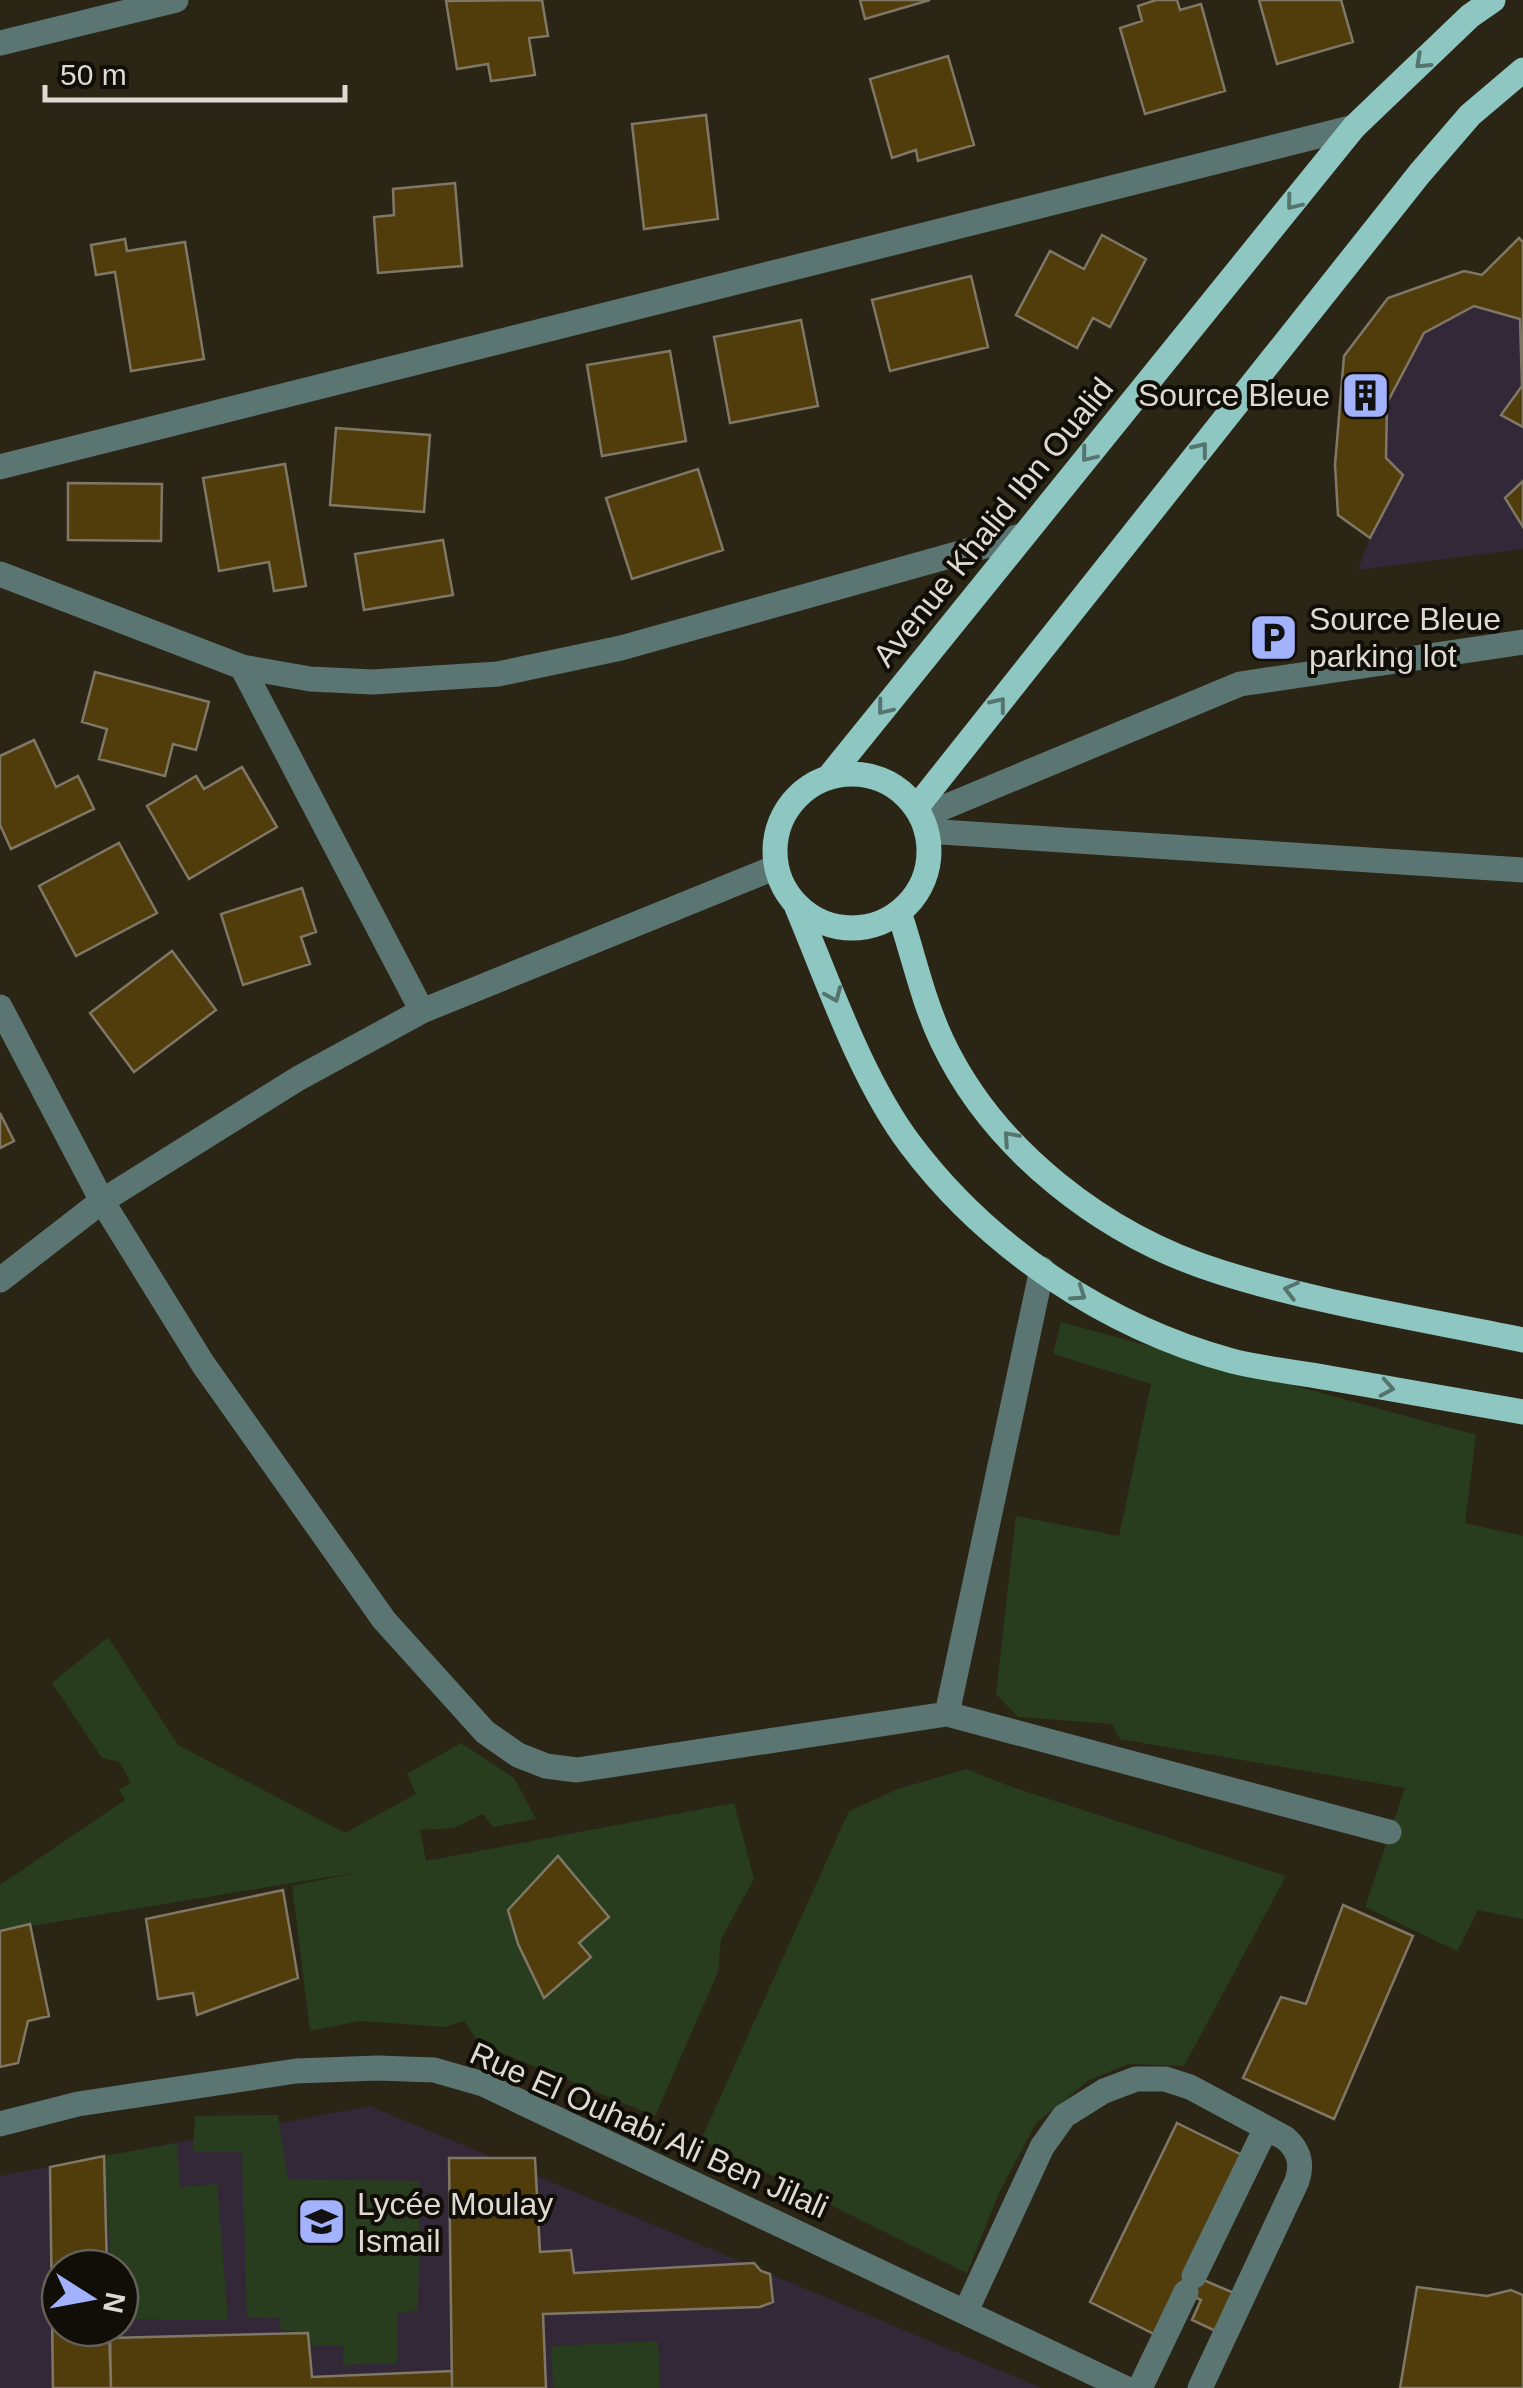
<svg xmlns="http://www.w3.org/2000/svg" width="1523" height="2388" font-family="Helvetica,sans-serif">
<rect width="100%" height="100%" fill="#2b2516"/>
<path fill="#332837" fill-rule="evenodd" d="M 1474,306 L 1520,319 L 1522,386 L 1501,414 L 1523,427 L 1523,481 L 1505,498 L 1523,527 L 1523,549 L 1358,570 L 1370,538 L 1403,475 L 1386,458 L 1387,403 L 1424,333 Z
M 370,2106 L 1042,2388 L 0,2388 L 0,2176 ZM 60,2268 L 120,2268 L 120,2328 L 60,2328 Z"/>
<path fill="#273d1e" d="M 1061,1322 L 1476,1435 L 1465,1523 L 1523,1536 L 1523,1919 L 1478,1910 L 1457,1951 L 1365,1907 L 1405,1788 L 1120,1739 L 1112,1724 L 1018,1717 L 996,1694 L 1016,1516 L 1119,1536 L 1151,1384 L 1053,1354 Z
M 108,1637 L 178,1745 L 345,1833 L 416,1794 L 407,1774 L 461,1743 L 514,1778 L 536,1819 L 493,1827 L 483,1814 L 454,1828 L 420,1830 L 426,1861 L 734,1803 L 754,1879 L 721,1939 L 718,1972 L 655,2116 L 480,2044 L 464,2021 L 446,2027 L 360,2021 L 310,2031 L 292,1886 L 359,1872 L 0,1931 L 0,1885 L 125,1800 L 119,1790 L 131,1783 L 120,1762 L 102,1758 L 52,1683 Z
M 966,1769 L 1012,1787 L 1286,1876 L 1184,2066 L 1129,2064 L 1089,2080 L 1036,2123 L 999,2193 L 967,2273 L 701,2140 L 849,1811 L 898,1789 Z
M 278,2115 L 288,2179 L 420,2181 L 418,2310 L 397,2314 L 397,2363 L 343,2365 L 344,2345 L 309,2345 L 308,2333 L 281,2330 L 280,2318 L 247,2317 L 242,2152 L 193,2152 L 195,2116 Z
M 177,2143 L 180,2187 L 217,2184 L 228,2320 L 120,2319 L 120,2268 L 111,2268 L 104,2156 Z
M 658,2341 L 660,2388 L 553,2388 L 551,2346 Z"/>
<path fill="#503d0b" stroke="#807867" stroke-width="2.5" d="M 542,0 L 548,36 L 529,38 L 535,75 L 491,81 L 488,64 L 457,69 L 446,1 Z
M 860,0 L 930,0 L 865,19 Z
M 1156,0 L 1177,0 L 1180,10 L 1201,4 L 1225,91 L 1145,114 L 1120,28 L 1142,21 L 1138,6 Z
M 1259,0 L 1341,0 L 1353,42 L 1277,64 Z
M 948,56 L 974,145 L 918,161 L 916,150 L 892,158 L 870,79 Z
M 706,115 L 718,219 L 644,229 L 632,124 Z
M 455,183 L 462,266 L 378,273 L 374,217 L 394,215 L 393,189 Z
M 1102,235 L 1146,259 L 1110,327 L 1093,318 L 1077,348 L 1016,315 L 1050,251 L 1084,269 Z
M 1519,238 L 1523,242 L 1523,427 L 1501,415 L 1522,386 L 1520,319 L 1474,306 L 1424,333 L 1387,403 L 1386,458 L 1403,475 L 1370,538 L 1338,515 L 1335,465 L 1344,356 L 1388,298 L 1464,271 L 1482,275 Z
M 125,239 L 127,251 L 185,242 L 204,359 L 131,371 L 115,272 L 96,275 L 91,245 Z
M 971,276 L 988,347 L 890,371 L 872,300 Z
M 801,320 L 818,406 L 730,423 L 714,337 Z
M 670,351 L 686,441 L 602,456 L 587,365 Z
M 336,428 L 430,435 L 424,512 L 330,505 Z
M 285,464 L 306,586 L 274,591 L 269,562 L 219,571 L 203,478 Z
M 698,469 L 723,550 L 632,579 L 606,498 Z
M 1523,481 L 1523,527 L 1505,498 Z
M 68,483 L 162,484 L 161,541 L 68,540 Z
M 443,540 L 453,595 L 364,610 L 355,554 Z
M 95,672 L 209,702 L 196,750 L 173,744 L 165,776 L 99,759 L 107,729 L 82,722 Z
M 34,740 L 56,787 L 78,776 L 94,809 L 11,849 L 0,825 L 0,756 Z
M 242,767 L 277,827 L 189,879 L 147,806 L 196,776 L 204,789 Z
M 119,843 L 157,913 L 76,956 L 39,886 Z
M 302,888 L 316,932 L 301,937 L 310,964 L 243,985 L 221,914 Z
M 172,951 L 216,1010 L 134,1072 L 90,1013 Z
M 0,1113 L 14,1141 L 0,1148 Z
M 558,1856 L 609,1917 L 579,1943 L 591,1957 L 544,1998 L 518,1944 L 508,1910 Z
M 283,1890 L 298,1978 L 197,2015 L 193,1993 L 158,1999 L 146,1919 Z
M 1343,1905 L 1413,1936 L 1334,2119 L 1243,2078 L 1281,1997 L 1306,2004 Z
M 30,1924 L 49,2016 L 28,2021 L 18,2063 L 0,2067 L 0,1931 Z
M 1177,2123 L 1244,2156 L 1187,2273 L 1241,2296 L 1222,2334 L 1192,2320 L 1201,2300 L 1178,2289 L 1156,2335 L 1090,2302 Z
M 104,2156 L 107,2268 L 60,2268 L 60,2328 L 109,2328 L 111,2388 L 53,2388 L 50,2167 Z
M 449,2158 L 535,2158 L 540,2252 L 571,2250 L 574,2273 L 754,2263 L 761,2271 L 770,2274 L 773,2302 L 760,2307 L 543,2314 L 546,2388 L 452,2388 Z
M 1417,2287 L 1487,2296 L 1511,2290 L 1523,2295 L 1523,2388 L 1400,2388 Z
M 308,2333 L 312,2377 L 452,2371 L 452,2388 L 111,2388 L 110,2338 Z"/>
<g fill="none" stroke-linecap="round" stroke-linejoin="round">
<path stroke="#5b7572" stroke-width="25" d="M 0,43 L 176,0
M 0,467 L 1354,127
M 0,574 L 242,667 L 310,679 L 373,682 L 498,674 L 621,648 L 1024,535
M 242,667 L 422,1011
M 921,817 L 1240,684 L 1523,642
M 926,831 L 1523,870
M 0,1007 L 102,1201 L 203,1364 L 384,1620 L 485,1732 L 518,1755 L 546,1766 L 577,1770 L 947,1714 L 1042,1269
M 0,1280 L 102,1201 L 299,1078 L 422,1011 L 776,867
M 947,1714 L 1389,1832
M 0,2124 L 78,2104 L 296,2071 L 378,2068 L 434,2070 L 483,2084 L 1125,2388
M 1194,2276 L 1266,2128
M 966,2311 L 1042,2147 L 1064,2116 L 1104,2091 L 1136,2079 L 1165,2079 L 1190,2087 L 1285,2138 C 1299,2150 1303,2163 1297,2181 L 1200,2388
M 1140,2388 L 1186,2292"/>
<path stroke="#8ec7c1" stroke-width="25" d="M775 851a77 77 0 1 1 154 0a77 77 0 1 1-154 0Z
M 828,778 L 1354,127 L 1470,16 L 1493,0
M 916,808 L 1420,173 L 1470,115 L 1523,70
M 796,905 C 828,981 861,1079 910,1144 C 988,1248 1107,1327 1232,1361 C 1263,1369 1297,1372 1329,1378 C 1394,1389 1458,1401 1523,1412
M 899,912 C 913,954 923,1001 942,1041 C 994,1151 1105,1236 1220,1272 C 1318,1303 1422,1319 1523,1340"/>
</g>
<defs><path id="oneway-chevron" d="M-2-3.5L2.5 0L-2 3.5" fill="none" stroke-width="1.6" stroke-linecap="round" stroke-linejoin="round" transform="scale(2.5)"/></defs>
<g stroke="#56746e">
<use href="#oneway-chevron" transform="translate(1422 62) rotate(137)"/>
<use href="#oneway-chevron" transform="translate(1293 203) rotate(129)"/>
<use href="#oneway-chevron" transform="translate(1201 449) rotate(-52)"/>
<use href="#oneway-chevron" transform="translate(1088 455) rotate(129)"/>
<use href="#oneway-chevron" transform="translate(999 704) rotate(-52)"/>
<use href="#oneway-chevron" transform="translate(884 708) rotate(129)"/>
<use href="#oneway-chevron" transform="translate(834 995) rotate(67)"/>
<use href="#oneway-chevron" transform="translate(1010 1138) rotate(-132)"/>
<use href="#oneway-chevron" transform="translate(1291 1290) rotate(-166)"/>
<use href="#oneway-chevron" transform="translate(1079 1294) rotate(34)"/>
<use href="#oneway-chevron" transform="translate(1387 1388) rotate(10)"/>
</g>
<defs>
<symbol id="building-square" viewBox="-11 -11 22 22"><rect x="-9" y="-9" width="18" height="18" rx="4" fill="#a3b2fc" stroke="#110e08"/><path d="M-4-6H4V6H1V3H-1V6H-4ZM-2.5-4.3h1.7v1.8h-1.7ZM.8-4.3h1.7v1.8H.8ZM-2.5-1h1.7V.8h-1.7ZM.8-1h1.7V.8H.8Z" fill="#111"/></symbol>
<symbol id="parking-square" viewBox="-11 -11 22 22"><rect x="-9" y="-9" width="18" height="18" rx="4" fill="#a3b2fc" stroke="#110e08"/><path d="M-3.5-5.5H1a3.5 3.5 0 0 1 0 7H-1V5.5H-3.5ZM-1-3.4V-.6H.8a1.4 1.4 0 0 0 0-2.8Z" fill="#111"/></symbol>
<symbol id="university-square" viewBox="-11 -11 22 22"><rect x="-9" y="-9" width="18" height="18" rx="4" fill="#a3b2fc" stroke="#110e08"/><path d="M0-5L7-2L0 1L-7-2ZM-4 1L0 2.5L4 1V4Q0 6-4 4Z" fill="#111"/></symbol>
</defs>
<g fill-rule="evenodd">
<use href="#building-square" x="1338" y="368" width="55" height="55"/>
<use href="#parking-square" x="1246" y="610" width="55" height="55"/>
<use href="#university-square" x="294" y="2194" width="55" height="55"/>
</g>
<g text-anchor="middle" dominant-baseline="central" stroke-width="8" stroke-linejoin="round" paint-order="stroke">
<g font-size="32" fill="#dedad1" stroke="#110e08" text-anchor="start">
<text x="1330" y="395" text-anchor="end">Source Bleue</text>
<text x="1309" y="619">Source Bleue<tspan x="1309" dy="37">parking lot</tspan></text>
<text x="357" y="2204">Lycée Moulay<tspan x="357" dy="37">Ismail</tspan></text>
</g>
<g font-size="32" fill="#dedad1" stroke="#110e08">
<text transform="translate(993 522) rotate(-51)">Avenue Khalid Ibn Oualid</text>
<text transform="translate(649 2130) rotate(24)">Rue El Ouhabi Ali Ben Jilali</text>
</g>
</g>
<g transform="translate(90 2298) rotate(101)"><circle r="48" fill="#110e08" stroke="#636058" stroke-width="2.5"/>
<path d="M0-8L18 38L0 25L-18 38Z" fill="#a3b2fc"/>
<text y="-15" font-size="28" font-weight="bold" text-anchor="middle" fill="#dedad1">N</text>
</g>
<path d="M45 85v15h300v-15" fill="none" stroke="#dedad1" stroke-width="5"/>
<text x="60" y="85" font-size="30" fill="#dedad1" stroke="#110e08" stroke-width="8" paint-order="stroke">50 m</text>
</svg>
